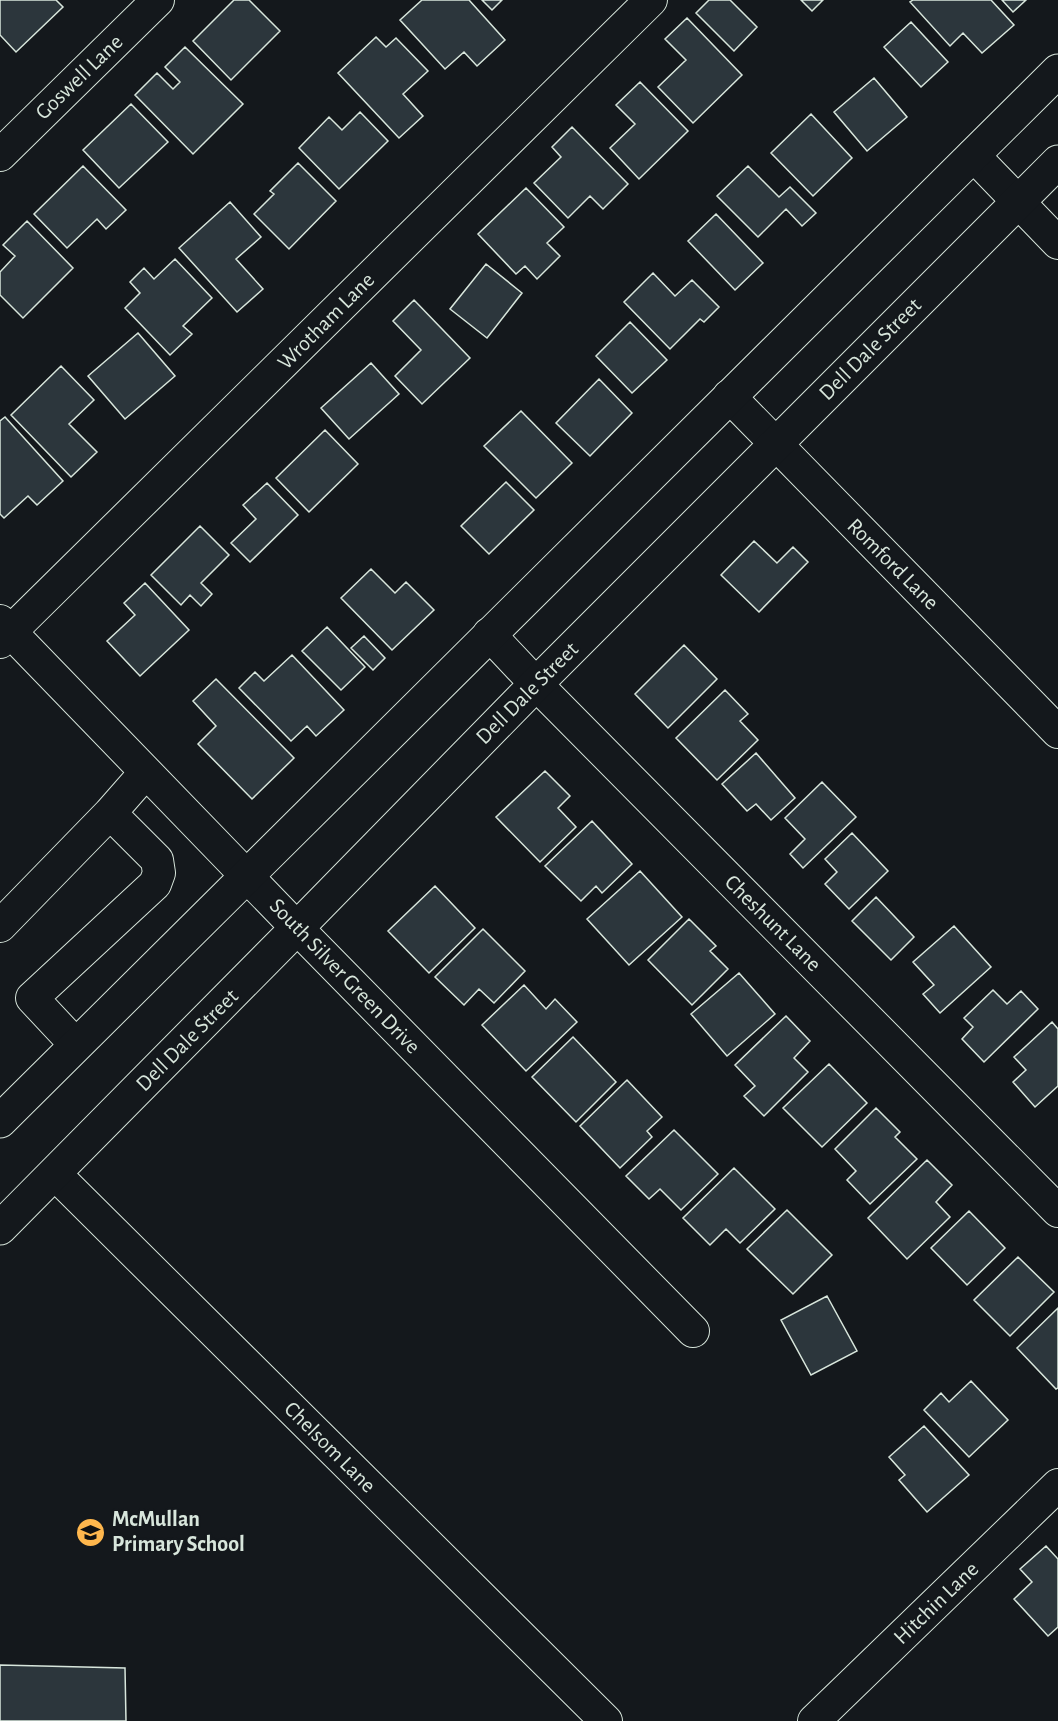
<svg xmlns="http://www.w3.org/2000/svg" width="1058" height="1721" font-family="'Alegreya Sans',sans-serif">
<rect width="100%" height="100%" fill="#14181c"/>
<path fill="#2c363c" stroke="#d8e6dc" stroke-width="1.5" d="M 0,0 L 56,0 L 63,7 L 16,52 L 0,35 Z
M 234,0 L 249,0 L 280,31 L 231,80 L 193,41 Z
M 422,0 L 469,0 L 505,40 L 477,66 L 464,52 L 445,69 L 400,20 Z
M 482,0 L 502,0 L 492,10 Z
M 709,0 L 730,0 L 757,27 L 734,51 L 696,13 Z
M 801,0 L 823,0 L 812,11 Z
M 913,0 L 991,0 L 1014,25 L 982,53 L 963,33 L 950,46 L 910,2 Z
M 1002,0 L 1026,0 L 1013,12 Z
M 687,18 L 742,75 L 693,123 L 658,87 L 686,60 L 665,39 Z
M 911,22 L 948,62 L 921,87 L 884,47 Z
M 376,37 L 386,47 L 396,38 L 428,71 L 403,94 L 423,116 L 399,138 L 338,73 Z
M 185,47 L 243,104 L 193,154 L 135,95 L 157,73 L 173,89 L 180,82 L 165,67 Z
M 874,78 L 907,117 L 867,151 L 834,112 Z
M 640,82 L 688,131 L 639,179 L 610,148 L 635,124 L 616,105 Z
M 131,104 L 168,142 L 119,188 L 83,150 Z
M 360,112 L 388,141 L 339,189 L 299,148 L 329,117 L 342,130 Z
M 811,114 L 852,158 L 813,196 L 771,153 Z
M 572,127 L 628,184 L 603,209 L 590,196 L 568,218 L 534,183 L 561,157 L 552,147 Z
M 298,163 L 336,201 L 289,249 L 254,214 L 274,194 L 270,191 Z
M 83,166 L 126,210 L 106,229 L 97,219 L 67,248 L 34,214 Z
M 748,166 L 779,197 L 790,187 L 816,213 L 802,226 L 786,209 L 758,237 L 717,196 Z
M 526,188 L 564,227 L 547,243 L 560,256 L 537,279 L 525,266 L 516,274 L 478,234 Z
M 230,202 L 261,237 L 236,259 L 263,289 L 237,312 L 179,248 Z
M 716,214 L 763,263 L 735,290 L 688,241 Z
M 27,221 L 73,268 L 23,318 L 0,295 L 0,272 L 15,256 L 3,245 Z
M 175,259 L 212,298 L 183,326 L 192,334 L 170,355 L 125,308 L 140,293 L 130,282 L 144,268 L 154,279 Z
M 486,264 L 522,293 L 487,338 L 450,309 Z
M 653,273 L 675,296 L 692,280 L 719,307 L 704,322 L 700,319 L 670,349 L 624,302 Z
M 414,300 L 470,358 L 422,404 L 395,376 L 421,350 L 393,321 Z
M 630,322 L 667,360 L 632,393 L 596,356 Z
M 138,333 L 175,376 L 125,419 L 88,376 Z
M 371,363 L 399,394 L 349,439 L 321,408 Z
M 61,366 L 94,400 L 69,424 L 97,452 L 71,477 L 11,415 Z
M 599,379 L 632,413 L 590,456 L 556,423 Z
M 521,411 L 572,463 L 536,498 L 484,446 Z
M 5,417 L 63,481 L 37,505 L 28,496 L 4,518 L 0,514 L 0,421 Z
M 325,430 L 358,464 L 309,512 L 276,478 Z
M 506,482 L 534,510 L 489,554 L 461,526 Z
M 267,483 L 298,515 L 250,562 L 231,543 L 256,519 L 243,505 Z
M 200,526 L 229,555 L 201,583 L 212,594 L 201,606 L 190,595 L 181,605 L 151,575 Z
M 754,541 L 777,563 L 793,547 L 808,562 L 759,612 L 721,575 Z
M 371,569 L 395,593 L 406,582 L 434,610 L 392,650 L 341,598 Z
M 145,583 L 189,630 L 140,676 L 107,641 L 135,615 L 124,603 Z
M 327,627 L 365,667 L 341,690 L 302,651 Z
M 364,636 L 385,658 L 373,670 L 351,648 Z
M 684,645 L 717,679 L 668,728 L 635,694 Z
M 292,655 L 344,710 L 316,736 L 307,726 L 291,741 L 239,688 L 255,672 L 264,681 Z
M 216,679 L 294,758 L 252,799 L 198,744 L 216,726 L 193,701 Z
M 725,690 L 748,714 L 740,721 L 758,740 L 717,780 L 676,738 Z
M 756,753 L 795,798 L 771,820 L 756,804 L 747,811 L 722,784 Z
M 545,771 L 570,796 L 558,808 L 576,827 L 540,862 L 496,817 Z
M 822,782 L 856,817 L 803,868 L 790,854 L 805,839 L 785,818 Z
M 592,821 L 632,864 L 602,893 L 596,886 L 581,901 L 545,866 Z
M 852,833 L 888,871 L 849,909 L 825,884 L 837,872 L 825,859 Z
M 640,871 L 682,917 L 629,965 L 587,919 Z
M 435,886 L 475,928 L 429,973 L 388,931 Z
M 876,897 L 914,937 L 891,960 L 852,921 Z
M 689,919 L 716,946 L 710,951 L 728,969 L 692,1005 L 648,960 Z
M 954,926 L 991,967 L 940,1013 L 923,994 L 934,985 L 913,962 Z
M 483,929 L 525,971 L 494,1003 L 479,989 L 464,1005 L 435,977 Z
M 739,973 L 775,1014 L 727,1056 L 691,1014 Z
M 524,985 L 546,1009 L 555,999 L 577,1022 L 526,1071 L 482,1025 Z
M 993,990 L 1007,1004 L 1021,991 L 1038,1009 L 984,1062 L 962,1039 L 973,1027 L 964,1018 Z
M 786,1016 L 810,1041 L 794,1058 L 808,1072 L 764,1116 L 744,1096 L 755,1086 L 735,1065 Z
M 1052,1022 L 1058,1029 L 1058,1086 L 1035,1107 L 1013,1082 L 1026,1070 L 1014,1057 Z
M 573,1037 L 616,1082 L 576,1122 L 532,1077 Z
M 829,1064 L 867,1103 L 822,1147 L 783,1108 Z
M 627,1080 L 662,1117 L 647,1131 L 652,1137 L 620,1168 L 580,1126 Z
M 876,1108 L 900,1132 L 895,1137 L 917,1159 L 870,1204 L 847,1180 L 856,1171 L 835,1149 Z
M 674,1130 L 718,1174 L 681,1210 L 660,1189 L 649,1199 L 626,1176 Z
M 927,1160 L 952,1185 L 936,1202 L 950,1217 L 907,1259 L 868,1218 Z
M 734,1168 L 775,1209 L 740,1243 L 726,1229 L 710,1245 L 683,1218 Z
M 787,1210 L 832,1255 L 793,1294 L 747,1249 Z
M 969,1211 L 1005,1248 L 967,1285 L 931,1248 Z
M 1018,1257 L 1054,1292 L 1010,1336 L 974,1300 Z
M 827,1296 L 857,1351 L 811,1375 L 781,1320 Z
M 1058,1308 L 1058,1388 L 1056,1389 L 1017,1348 Z
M 971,1381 L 1008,1420 L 969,1457 L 924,1410 L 941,1393 L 949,1402 Z
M 924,1426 L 969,1475 L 927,1512 L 899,1480 L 905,1475 L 889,1457 Z
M 1046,1546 L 1058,1559 L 1058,1627 L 1048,1636 L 1014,1599 L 1032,1582 L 1020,1569 Z
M 0,1665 L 125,1668 L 126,1721 L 0,1721 Z"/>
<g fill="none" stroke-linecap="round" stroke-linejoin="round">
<defs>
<path id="minor" d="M 0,155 L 158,0
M 973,155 L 1058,243
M 729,396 L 1058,732
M 0,621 L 297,928 L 693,1331
M 489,634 L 536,684 L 1058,1211
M 0,642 L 651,0
M 0,926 L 110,813
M 76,1045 L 32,998 L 155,884 L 159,873 L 157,860 L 110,813 L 146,772
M 55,1174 L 606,1721
M 814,1721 L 1058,1485"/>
<path id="major" d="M 0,1121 L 1058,71
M 0,1228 L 297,928 L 536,684 L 1058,162"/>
</defs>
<use href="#minor" stroke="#d8e6dc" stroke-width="34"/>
<use href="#major" stroke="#d8e6dc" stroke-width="35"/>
<use href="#minor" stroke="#14181c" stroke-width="32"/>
<use href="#major" stroke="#14181c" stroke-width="33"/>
</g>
<defs>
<symbol id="school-disc" viewBox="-11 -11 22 22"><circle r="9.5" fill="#ffb74d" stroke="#14181c"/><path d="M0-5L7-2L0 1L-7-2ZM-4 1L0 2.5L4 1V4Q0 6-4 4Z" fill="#111"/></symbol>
</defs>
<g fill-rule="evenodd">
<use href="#school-disc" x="74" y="1516" width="33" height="33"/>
</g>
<g text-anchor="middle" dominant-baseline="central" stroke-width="4.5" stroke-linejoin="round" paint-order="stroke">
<g font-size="22" fill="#d8e6dc" stroke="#14181c">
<text transform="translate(79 77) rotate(-44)">Goswell Lane</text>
<text transform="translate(326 321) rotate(-45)">Wrotham Lane</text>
<text transform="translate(870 349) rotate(-45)">Dell Dale Street</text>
<text transform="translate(893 564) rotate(45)">Romford Lane</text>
<text transform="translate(527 693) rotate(-45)">Dell Dale Street</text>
<text transform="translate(773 923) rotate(45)">Cheshunt Lane</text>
<text transform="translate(345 976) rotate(46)">South Silver Green Drive</text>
<text transform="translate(187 1040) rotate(-45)">Dell Dale Street</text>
<text transform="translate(330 1447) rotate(45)">Chelsom Lane</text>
<text transform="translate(936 1603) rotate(-44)">Hitchin Lane</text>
</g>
<g font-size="22" font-weight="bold" fill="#d8e6dc" stroke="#14181c" text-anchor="start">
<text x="112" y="1519">McMullan<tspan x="112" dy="25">Primary School</tspan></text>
</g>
</g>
</svg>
